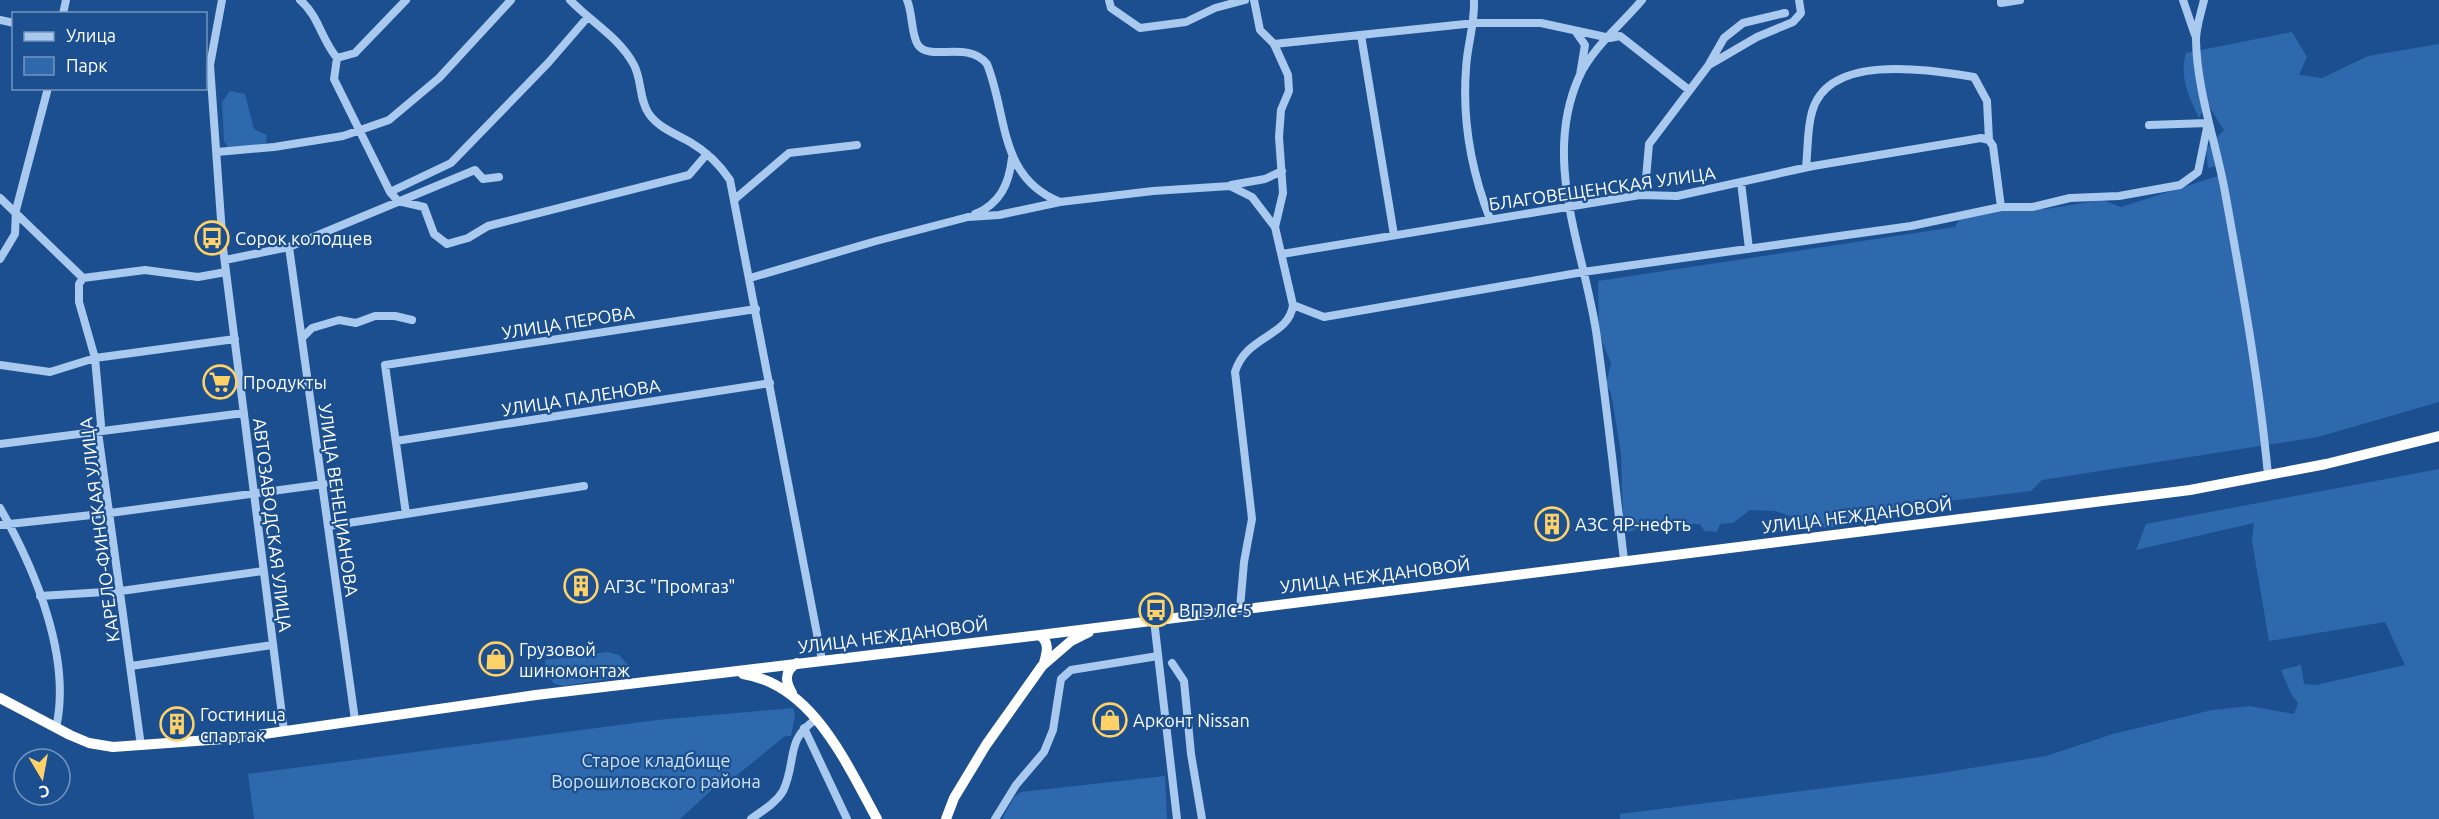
<svg xmlns="http://www.w3.org/2000/svg" width="2439" height="819" font-family="Ubuntu,sans-serif">
<rect width="100%" height="100%" fill="#1b4f8f"/>
<path fill="#2e69ad" d="M 2292,32 L 2307,57 L 2299,75 L 2322,78 L 2368,56 L 2439,44 L 2439,402 L 2318,437 L 2042,480 L 2031,491 L 1853,513 L 1844,526 L 1820,528 L 1776,511 L 1750,510 L 1733,523 L 1720,524 L 1717,532 L 1704,531 L 1700,524 L 1645,525 L 1627,533 L 1623,517 L 1621,454 L 1611,393 L 1606,384 L 1611,363 L 1599,334 L 1598,281 L 1955,227 L 1959,220 L 2010,208 L 2046,209 L 2102,200 L 2121,207 L 2224,174 L 2220,165 L 2208,168 L 2206,149 L 2224,130 L 2207,103 L 2199,118 C 2189,97 2179,77 2186,53 Z
M 230,91 L 245,94 L 254,129 L 267,135 L 266,143 L 238,151 L 229,149 L 224,141 L 222,102 Z
M 2439,469 L 2439,819 L 1620,819 L 1620,814 L 1928,775 L 2046,756 L 2113,734 L 2212,710 L 2250,706 L 2294,714 L 2298,703 L 2291,694 L 2281,670 L 2301,665 L 2304,684 L 2316,685 L 2405,665 L 2385,622 L 2269,641 L 2252,541 L 2254,523 L 2136,550 L 2146,524 Z
M 608,652 L 619,655 L 630,667 L 628,676 L 563,686 L 555,684 L 546,675 L 545,660 Z
M 793,708 L 795,715 L 791,736 L 785,736 L 736,776 L 716,786 L 680,819 L 254,819 L 248,774 L 657,720 Z
M 1165,776 L 1167,819 L 1002,819 L 1014,797 L 1021,792 Z"/>
<g fill="none" stroke-linecap="round" stroke-linejoin="round">
<path stroke="#a9c9ee" stroke-width="8" d="M 222,0 L 210,65 L 223,248 L 284,731
M 300,0 C 319,16 321,39 337,58 L 334,79 L 390,192 L 398,201 L 424,207 L 434,234 L 447,244 L 468,238 L 488,226 L 689,175 L 707,154
M 570,0 C 591,22 620,38 634,65 C 642,80 639,100 649,114 C 659,128 676,134 690,142 C 707,152 720,165 730,180 L 822,660
M 907,0 C 913,14 911,35 918,45 C 930,62 968,40 987,64 C 1008,116 998,177 1060,202 L 1153,191 L 1230,186 L 1252,197 L 1275,227
M 1109,0 L 1111,8 L 1140,28 L 1186,22 L 1215,8 L 1245,0
M 1254,0 L 1260,30 L 1274,44 L 1288,75 L 1289,91 L 1281,110 L 1279,137 L 1283,193 L 1275,227 L 1293,305 L 1324,317 L 1583,272 L 1911,226 L 2001,207 L 2032,207 L 2070,198 L 2119,196 L 2180,185 L 2198,172 L 2208,123 L 2149,125
M 1474,0 C 1475,25 1467,45 1466,69 C 1462,122 1471,170 1490,219
M 2001,0 L 2001,3 L 2020,0
M 2183,0 L 2195,35
M 2204,0 C 2201,13 2196,27 2196,40 C 2197,92 2216,142 2225,192 C 2242,286 2259,380 2268,475
M 63,14 L 66,0
M 0,20 L 14,23
M 1576,32 L 1585,45 L 1580,75
M 1361,35 L 1394,235
M 1274,44 L 1475,23 L 1541,23 L 1610,38 L 1620,36 L 1689,90
M 337,58 L 355,53 L 406,0
M 1709,65 L 1757,37 L 1793,22 L 1801,13 L 1799,0
M 217,152 L 274,147 L 343,136 L 389,120 L 439,78 L 511,0
M 1806,167 C 1808,150 1807,129 1812,112 C 1828,52 1929,70 1974,77 L 1987,101 L 1989,140
M 1741,182 L 1749,249
M 1231,185 L 1265,179 L 1282,171
M 390,192 L 451,163 L 548,63 L 587,18
M 1640,195 L 1646,179 L 1649,144 L 1708,66 L 1724,38 L 1743,23 L 1785,13
M 0,198 L 83,278 L 145,270 L 198,277 L 226,272
M 735,199 L 789,153 L 857,145
M 975,214 C 1000,204 1009,184 1012,158
M 289,247 L 355,720
M 1282,254 L 1640,195 L 1677,196 L 1813,166 L 1981,138 L 1989,140 L 1993,146 L 2001,207
M 0,259 L 15,234 L 16,210 L 48,88
M 225,260 L 289,247 L 475,170 L 483,179 L 499,177
M 83,278 L 79,284 L 79,302 L 95,358 L 101,425 L 98,432 L 141,746
M 750,278 L 876,241 L 968,217 L 999,215 L 1060,202
M 302,338 L 312,328 L 339,320 L 356,323 L 375,316 L 395,316 L 412,320
M 0,365 L 50,372 L 95,358 L 235,339
M 396,441 L 770,383
M 0,444 L 244,413
M 0,508 C 35,569 72,658 56,728
M 406,514 L 584,486
M 0,525 L 110,513 L 324,484
M 329,526 L 406,514 L 385,365 L 756,309
M 1624,560 C 1615,484 1607,407 1596,331 C 1583,247 1542,160 1579,77 C 1592,48 1622,24 1642,0
M 40,596 L 121,591 L 263,571
M 1240,608 L 1244,562 L 1252,519 L 1235,372 C 1246,335 1289,337 1293,305
M 1154,620 L 1177,819
M 1172,663 L 1184,681 L 1191,754 L 1202,819
M 131,666 L 272,645
M 804,728 L 847,819
M 751,819 C 762,811 776,803 783,791 C 797,762 785,740 815,720
M 995,819 L 1016,785 L 1044,752 L 1053,730 L 1061,679 L 1071,670 L 1158,656"/>
<path stroke="#fff" stroke-width="10" d="M 1040,635 C 1050,643 1047,652 1044,663
M 743,674 C 813,685 846,763 877,819
M 792,693 C 785,681 784,671 797,663
M 0,698 L 70,735 L 89,743 L 113,747 L 237,738 L 536,695 L 1040,635 L 2190,490 L 2326,464 L 2439,436
M 946,819 L 954,798 L 986,745 L 1042,666 L 1071,641 L 1089,632"/>
</g>
<defs>
<symbol id="bus-ring" viewBox="-11 -11 22 22"><circle r="9.5" fill="#1b4f8f" stroke="#ffd166" stroke-width="1.5"/><path d="M-5-6H5V4H4V6H2V4H-2V6H-4V4H-5ZM-3.5-4V0h7V-4ZM-3.5 1.2v1.5H-2V1.2ZM2 1.2v1.5H3.5V1.2Z" fill="#ffd166"/></symbol>
<symbol id="supermarket-ring" viewBox="-11 -11 22 22"><circle r="9.5" fill="#1b4f8f" stroke="#ffd166" stroke-width="1.5"/><path d="M-6-5.5h2.5l.6 2H6L4.5 2H-2.5L-4.4-4H-6ZM-1.5 3.2a1.3 1.3 0 1 0 .1 0ZM3 3.2a1.3 1.3 0 1 0 .1 0Z" fill="#ffd166"/></symbol>
<symbol id="building-ring" viewBox="-11 -11 22 22"><circle r="9.5" fill="#1b4f8f" stroke="#ffd166" stroke-width="1.5"/><path d="M-4-6H4V6H1V3H-1V6H-4ZM-2.5-4.3h1.7v1.8h-1.7ZM.8-4.3h1.7v1.8H.8ZM-2.5-1h1.7V.8h-1.7ZM.8-1h1.7V.8H.8Z" fill="#ffd166"/></symbol>
<symbol id="shop-ring" viewBox="-11 -11 22 22"><circle r="9.5" fill="#1b4f8f" stroke="#ffd166" stroke-width="1.5"/><path d="M-5-2.5h2.3a2.7 3.5 0 0 1 5.4 0H5L5.5 6h-11ZM-1.5-2.5h3a1.5 2.3 0 0 0-3 0Z" fill="#ffd166"/></symbol>
</defs>
<g fill-rule="evenodd">
<use href="#bus-ring" x="193" y="219" width="38" height="38"/>
<use href="#supermarket-ring" x="201" y="363" width="38" height="38"/>
<use href="#building-ring" x="1533" y="505" width="38" height="38"/>
<use href="#building-ring" x="562" y="567" width="38" height="38"/>
<use href="#bus-ring" x="1137" y="591" width="38" height="38"/>
<use href="#shop-ring" x="477" y="640" width="38" height="38"/>
<use href="#shop-ring" x="1091" y="701" width="38" height="38"/>
<use href="#building-ring" x="158" y="705" width="38" height="38"/>
</g>
<g text-anchor="middle" dominant-baseline="central" stroke-width="4.5" stroke-linejoin="round" paint-order="stroke">
<g font-size="18" fill="#fff" stroke="#1b4f8f">
<text transform="translate(1602 188) rotate(-8)">БЛАГОВЕЩЕНСКАЯ УЛИЦА</text>
<text transform="translate(568 322) rotate(-9)">УЛИЦА ПЕРОВА</text>
<text transform="translate(581 397) rotate(-9)">УЛИЦА ПАЛЕНОВА</text>
<text transform="translate(339 500) rotate(82)">УЛИЦА ВЕНЕЦИАНОВА</text>
<text transform="translate(1857 515) rotate(-7)">УЛИЦА НЕЖДАНОВОЙ</text>
<text transform="translate(273 525) rotate(83)">АВТОЗАВОДСКАЯ УЛИЦА</text>
<text transform="translate(99 530) rotate(-97)">КАРЕЛО-ФИНСКАЯ УЛИЦА</text>
<text transform="translate(1375 575) rotate(-7)">УЛИЦА НЕЖДАНОВОЙ</text>
<text transform="translate(893 635) rotate(-7)">УЛИЦА НЕЖДАНОВОЙ</text>
</g>
<g font-size="18" fill="#fff" stroke="#1b4f8f" text-anchor="start">
<text x="235" y="238">Сорок колодцев</text>
<text x="243" y="382">Продукты</text>
<text x="1575" y="524">АЗС ЯР-нефть</text>
<text x="604" y="586">АГЗС "Промгаз"</text>
<text x="1179" y="610">ВПЭЛС-5</text>
<text x="519" y="649">Грузовой<tspan x="519" dy="21">шиномонтаж</tspan></text>
<text x="200" y="714">Гостиница<tspan x="200" dy="21">спартак</tspan></text>
<text x="1133" y="720">Арконт Nissan</text>
</g>
<g font-size="18" fill="#cfe3fa" stroke="#1b4f8f">
<text x="656" y="760">Старое кладбище<tspan x="656" dy="21">Ворошиловского района</tspan></text>
</g>
</g>
<rect x="12" y="12" width="195" height="78" fill="#1b4f8f" stroke="#7695bc" stroke-width="1.5"/>
<rect x="24" y="32" width="30" height="9" fill="#a9c9ee" stroke="#7695bc" stroke-width="1.5"/>
<text x="66" y="42" font-size="18" fill="#ffffff">Улица</text>
<rect x="24" y="57" width="30" height="18" fill="#2e69ad" stroke="#7695bc" stroke-width="1.5"/>
<text x="66" y="72" font-size="18" fill="#ffffff">Парк</text>
<g transform="translate(42 777) rotate(170)"><circle r="28" fill="#1b4f8f" stroke="#7695bc" stroke-width="1.5"/>
<path d="M0-4.5L10 22L0 15L-10 22Z" fill="#ffd166"/>
<text y="-9" font-size="16" font-weight="bold" text-anchor="middle" fill="#ffffff">С</text>
</g>
</svg>
